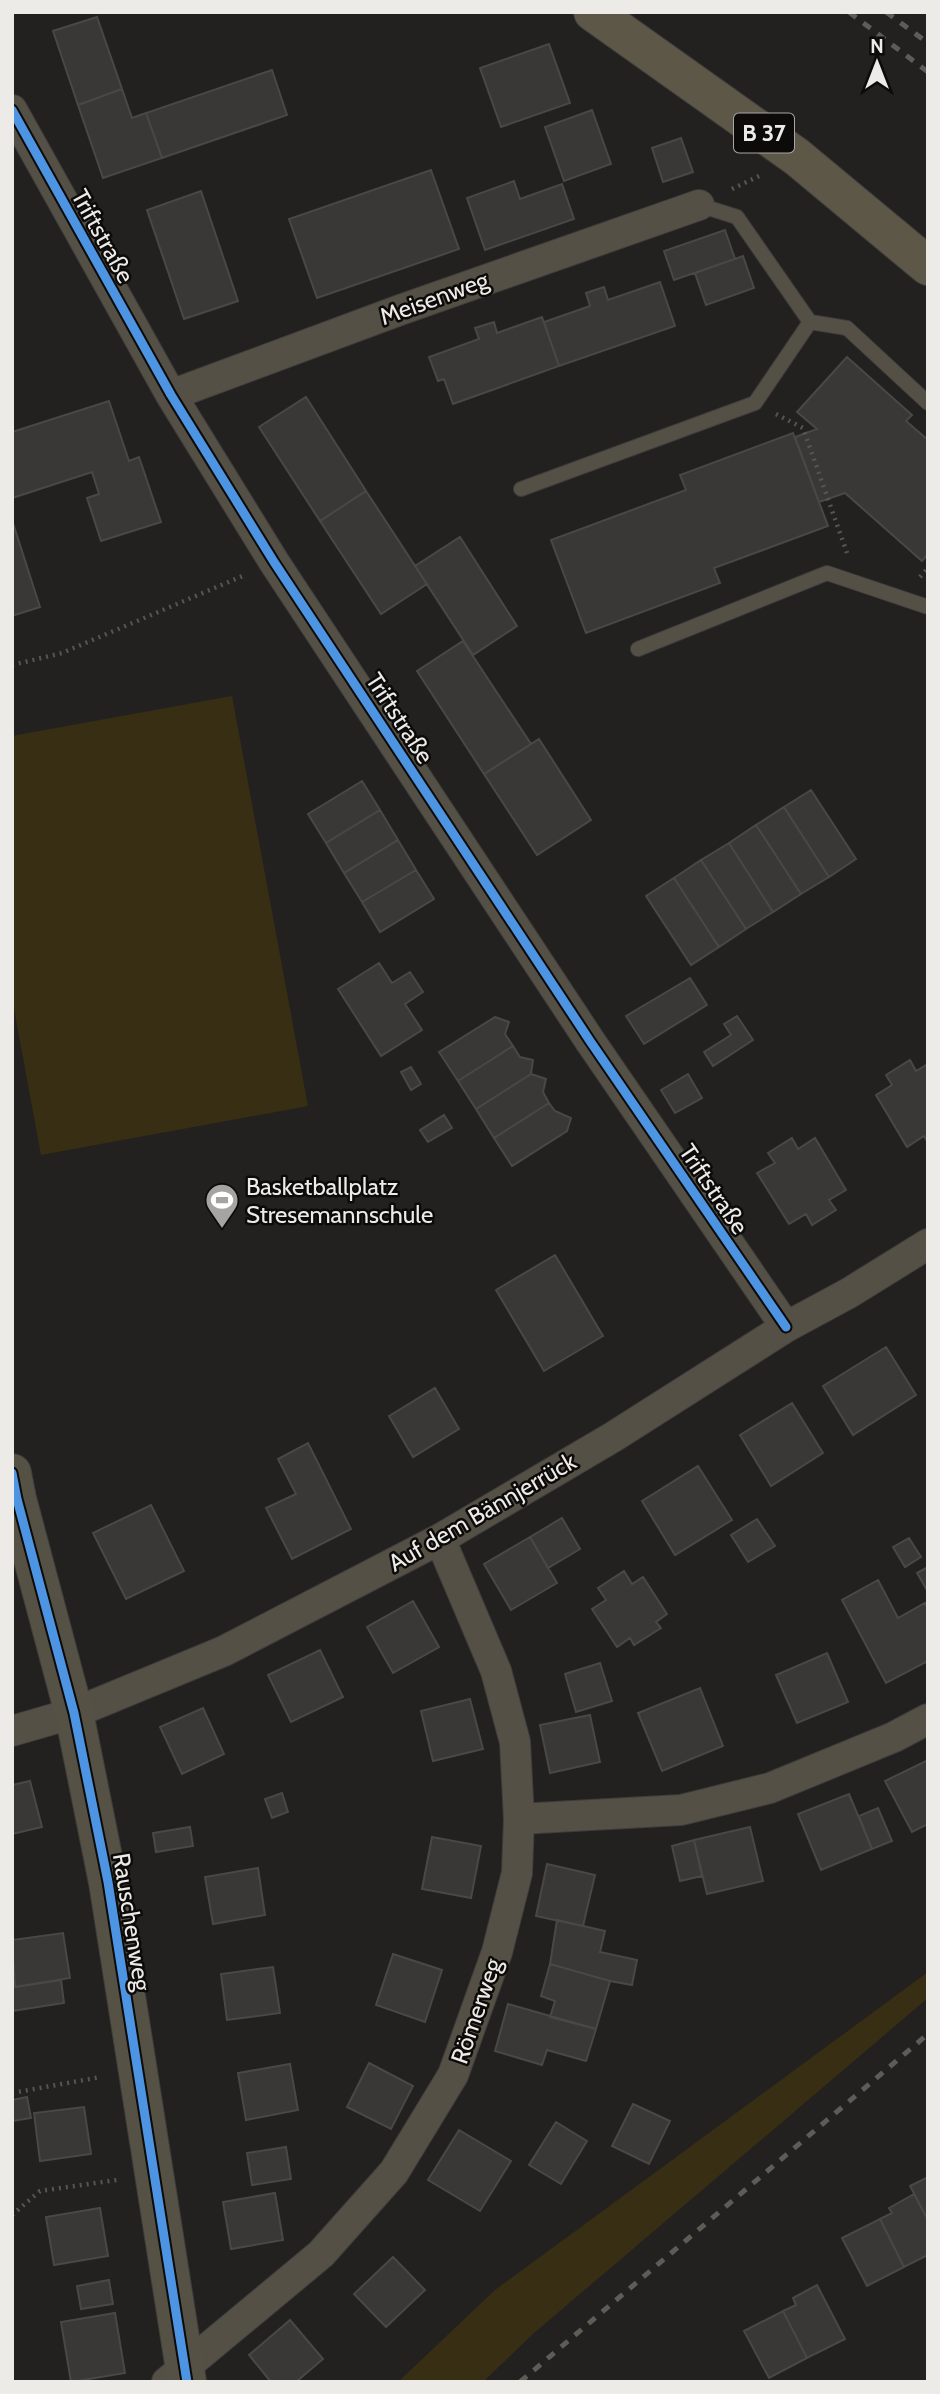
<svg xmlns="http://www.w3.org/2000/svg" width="940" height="2394" font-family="Cabin,sans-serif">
<rect width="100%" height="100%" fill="#22211f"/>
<path fill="#382e14" d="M 232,696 L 308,1106 L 41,1155 L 12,998 L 12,736 Z
M 928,1972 L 928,1998 L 534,2333 L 483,2382 L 398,2382 L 495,2290 Z"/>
<path fill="#393837" stroke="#494846" stroke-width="2" d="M 97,17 L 122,89 L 78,105 L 53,31 Z
M 549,44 L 570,103 L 501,127 L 480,68 Z
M 272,70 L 287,115 L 162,158 L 146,113 Z
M 122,89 L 132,118 L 146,113 L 162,158 L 103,178 L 78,105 Z
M 592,110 L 611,164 L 564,181 L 545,127 Z
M 681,138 L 693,172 L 663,182 L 652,148 Z
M 431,170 L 459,249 L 317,298 L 289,219 Z
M 514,181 L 520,199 L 562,184 L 574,219 L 485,250 L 467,198 Z
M 201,191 L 238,301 L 184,319 L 147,210 Z
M 725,230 L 735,259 L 674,280 L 664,251 Z
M 743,256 L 754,288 L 706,305 L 695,273 Z
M 660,282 L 675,326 L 559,366 L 544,322 L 590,306 L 586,293 L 604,287 L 608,300 Z
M 542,317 L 559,366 L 453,404 L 444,379 L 438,381 L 429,357 L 479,339 L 475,328 L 494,322 L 497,333 Z
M 847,357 L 912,415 L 906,421 L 928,440 L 928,554 L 922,561 L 845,493 L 819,502 L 795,437 L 817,429 L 797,412 Z
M 306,397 L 366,491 L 320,521 L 259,427 Z
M 109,401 L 129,461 L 139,457 L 161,522 L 101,541 L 87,498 L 99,494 L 92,472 L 12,498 L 12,432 Z
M 793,433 L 828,526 L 714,568 L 720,583 L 586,633 L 551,540 L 686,490 L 680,475 Z
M 366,491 L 427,584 L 381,614 L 320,521 Z
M 12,520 L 40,607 L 12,616 Z
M 460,537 L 517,626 L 473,655 L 415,566 Z
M 463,641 L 531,744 L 484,774 L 417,671 Z
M 539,739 L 591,820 L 537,855 L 484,774 Z
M 362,781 L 380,810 L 326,843 L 308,814 Z
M 811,790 L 856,859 L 829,877 L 784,807 Z
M 784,807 L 829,877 L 801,894 L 756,825 Z
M 380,810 L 398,840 L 344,873 L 326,843 Z
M 756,825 L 801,894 L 773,912 L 729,843 Z
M 398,840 L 416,870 L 362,902 L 344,873 Z
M 729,843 L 773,912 L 746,929 L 701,860 Z
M 701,860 L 746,929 L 719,947 L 674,878 Z
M 416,870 L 434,899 L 380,932 L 362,902 Z
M 674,878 L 719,947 L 691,965 L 646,896 Z
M 379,963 L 392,983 L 410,972 L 423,992 L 405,1004 L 422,1030 L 381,1056 L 338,989 Z
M 690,978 L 707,1005 L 644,1044 L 626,1016 Z
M 737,1016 L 753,1040 L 713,1066 L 704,1052 L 731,1035 L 724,1024 Z
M 495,1017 L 509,1022 L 505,1034 L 513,1046 L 458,1081 L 439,1052 Z
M 513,1046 L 520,1057 L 533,1060 L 531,1074 L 476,1109 L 458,1081 Z
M 910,1060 L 916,1071 L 928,1064 L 928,1143 L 924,1136 L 907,1147 L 876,1095 L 892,1085 L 886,1075 Z
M 411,1067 L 421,1084 L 411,1090 L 401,1072 Z
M 531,1074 L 546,1079 L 543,1092 L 549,1103 L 494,1138 L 476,1109 Z
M 688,1074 L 702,1098 L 675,1113 L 661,1090 Z
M 549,1103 L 555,1111 L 571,1118 L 567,1131 L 512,1166 L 494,1138 Z
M 444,1115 L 452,1128 L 428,1142 L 420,1130 Z
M 792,1138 L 798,1149 L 815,1138 L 846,1190 L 829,1200 L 836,1210 L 812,1225 L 806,1214 L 789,1224 L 757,1173 L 775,1163 L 768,1153 Z
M 555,1255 L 603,1336 L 544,1371 L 496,1290 Z
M 886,1347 L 916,1395 L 853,1435 L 823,1386 Z
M 435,1388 L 459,1429 L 413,1457 L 389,1416 Z
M 792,1403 L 823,1453 L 771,1486 L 740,1435 Z
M 308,1443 L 351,1529 L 292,1559 L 266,1508 L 296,1494 L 278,1459 Z
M 698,1466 L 732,1520 L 675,1555 L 642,1501 Z
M 151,1505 L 184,1571 L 126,1599 L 93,1533 Z
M 562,1518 L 580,1549 L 548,1568 L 530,1537 Z
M 757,1519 L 775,1546 L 748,1562 L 731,1535 Z
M 530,1537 L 557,1583 L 511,1610 L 484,1564 Z
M 909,1538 L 921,1557 L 905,1567 L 893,1547 Z
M 928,1567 L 928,1592 L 917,1573 Z
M 624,1571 L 632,1584 L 643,1577 L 667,1614 L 656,1622 L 661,1628 L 634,1645 L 630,1638 L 617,1647 L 592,1609 L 606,1600 L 598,1588 Z
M 878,1580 L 898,1618 L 925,1603 L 928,1609 L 928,1661 L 886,1683 L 842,1600 Z
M 413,1601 L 439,1647 L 393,1673 L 367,1627 Z
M 320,1650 L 343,1697 L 291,1722 L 268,1675 Z
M 827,1653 L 848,1702 L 797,1723 L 776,1675 Z
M 600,1663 L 612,1701 L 576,1712 L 565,1674 Z
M 700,1688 L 723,1746 L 662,1771 L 638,1713 Z
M 470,1699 L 483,1749 L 433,1761 L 421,1711 Z
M 203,1708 L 224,1754 L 182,1774 L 160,1727 Z
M 590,1715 L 600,1762 L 550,1773 L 540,1725 Z
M 928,1760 L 928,1824 L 912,1832 L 885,1781 Z
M 30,1781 L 42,1827 L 12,1834 L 12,1785 Z
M 282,1793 L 288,1812 L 272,1818 L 265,1799 Z
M 849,1794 L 872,1849 L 821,1870 L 798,1814 Z
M 878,1808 L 892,1841 L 872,1849 L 859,1816 Z
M 190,1827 L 193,1846 L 156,1852 L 153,1833 Z
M 750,1827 L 763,1881 L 707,1894 L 694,1840 Z
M 432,1837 L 481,1846 L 471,1898 L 422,1889 Z
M 694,1840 L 702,1876 L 680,1881 L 672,1846 Z
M 547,1864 L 595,1875 L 583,1926 L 536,1916 Z
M 258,1868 L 265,1915 L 213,1924 L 205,1877 Z
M 557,1920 L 605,1931 L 600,1952 L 637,1960 L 632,1985 L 610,1981 L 550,1964 Z
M 63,1933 L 70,1978 L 15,1987 L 12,1940 Z
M 393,1954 L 442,1970 L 425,2022 L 376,2005 Z
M 550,1964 L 610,1981 L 596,2029 L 550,2017 L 555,2001 L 541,1996 Z
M 273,1967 L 280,2013 L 227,2020 L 221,1974 Z
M 12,1968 L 15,1987 L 61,1980 L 64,2003 L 12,2011 Z
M 508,2004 L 596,2029 L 586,2061 L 547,2050 L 542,2065 L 495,2051 Z
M 369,2063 L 413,2086 L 391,2129 L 347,2107 Z
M 290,2064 L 298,2110 L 246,2120 L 238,2073 Z
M 27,2097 L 31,2118 L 12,2121 L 12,2100 Z
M 633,2104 L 670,2121 L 649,2164 L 612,2146 Z
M 84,2107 L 91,2154 L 40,2161 L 34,2113 Z
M 556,2122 L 587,2141 L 561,2184 L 529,2165 Z
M 459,2130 L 511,2161 L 480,2211 L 428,2180 Z
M 286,2147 L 291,2179 L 252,2185 L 247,2153 Z
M 928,2177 L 928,2220 L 910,2186 Z
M 275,2193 L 283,2240 L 231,2249 L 223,2202 Z
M 914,2194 L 928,2220 L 928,2255 L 904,2267 L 880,2219 L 892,2213 L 889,2208 Z
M 100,2208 L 108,2256 L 54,2265 L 46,2217 Z
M 880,2219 L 904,2267 L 867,2286 L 842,2238 Z
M 393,2257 L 425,2290 L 386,2327 L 354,2294 Z
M 109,2280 L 113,2304 L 81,2309 L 77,2286 Z
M 817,2285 L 845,2339 L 807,2358 L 783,2311 L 796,2305 L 793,2298 Z
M 783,2311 L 807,2358 L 769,2378 L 744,2331 Z
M 115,2313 L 125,2373 L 71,2382 L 61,2322 Z
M 290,2320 L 323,2359 L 296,2382 L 271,2382 L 249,2355 Z"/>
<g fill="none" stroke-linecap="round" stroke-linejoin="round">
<defs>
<path id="lane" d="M 810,322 L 847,328 L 928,403
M 521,489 L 755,403 L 810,322 L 737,217 L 699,205
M 638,649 L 827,573 L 928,607"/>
<path id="street" d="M 12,110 L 171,395 L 274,562 L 590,1041 L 786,1327
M 171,395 L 400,310 L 699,205
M 12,1731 L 74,1713 L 224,1651 L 440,1539 L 613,1437 L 786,1327 L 849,1293 L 928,1244
M 519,1819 L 681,1810 L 770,1788 L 894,1737 L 928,1719
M 167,2382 L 321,2254 L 394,2172 L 453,2075 L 497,1952 L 517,1873 L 519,1819 L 515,1742 L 496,1671 L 440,1539"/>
<path id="secondary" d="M 12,1473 L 17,1499 L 74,1713 L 108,1882 L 187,2382"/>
<path id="primary" d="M 593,12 L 797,157 L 928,266"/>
</defs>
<use href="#lane" stroke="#3d3d3c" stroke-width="16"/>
<use href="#street" stroke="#3d3d3c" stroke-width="32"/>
<use href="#secondary" stroke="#3d3d3c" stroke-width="40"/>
<use href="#primary" stroke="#3d3d3c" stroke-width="40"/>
<path stroke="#58554e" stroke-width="4.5" stroke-dasharray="2 5" stroke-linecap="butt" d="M 732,189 L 759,176
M 776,414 L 803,428 L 847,553
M 920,577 L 928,568
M 12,665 L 62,653 L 245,575
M 12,2093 L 101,2077
M 12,2215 L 40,2191 L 117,2180"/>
<use href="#lane" stroke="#545046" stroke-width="14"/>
<use href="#street" stroke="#545046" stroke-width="30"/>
<use href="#secondary" stroke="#555144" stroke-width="38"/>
<use href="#primary" stroke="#5d5748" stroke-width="38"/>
<path stroke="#5e5c56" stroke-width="5" stroke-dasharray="9 9" stroke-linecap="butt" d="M 849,12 L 928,72
M 886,12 L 928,43
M 520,2382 L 928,2034"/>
<defs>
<path id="cycleway" d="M 12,110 L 171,395 L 274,562 L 590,1041 L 786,1327
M 12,1473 L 17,1499 L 74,1713 L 108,1882 L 187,2382"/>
</defs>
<use href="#cycleway" stroke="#0c0b09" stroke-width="13"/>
<use href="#cycleway" stroke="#4d94e3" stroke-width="9"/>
</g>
<defs>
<symbol id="stadium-pin" viewBox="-11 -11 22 30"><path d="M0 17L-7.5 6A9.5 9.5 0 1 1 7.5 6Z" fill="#a5a4a2" stroke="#0c0b09"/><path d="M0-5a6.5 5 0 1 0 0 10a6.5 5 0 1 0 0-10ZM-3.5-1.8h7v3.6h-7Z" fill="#fff"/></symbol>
</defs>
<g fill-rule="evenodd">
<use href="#stadium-pin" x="203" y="1181" width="38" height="52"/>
</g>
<g text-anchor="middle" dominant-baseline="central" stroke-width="5" stroke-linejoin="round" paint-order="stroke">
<rect fill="#0c0b09" stroke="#a9a8a5" stroke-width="2" x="734" y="113.5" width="60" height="39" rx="5"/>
<g font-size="23" font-weight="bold" fill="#ecebe8">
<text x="764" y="133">B 37</text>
</g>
<g font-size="24" fill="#ecebe8" stroke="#0c0b09">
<text transform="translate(103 236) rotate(61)">Triftstraße</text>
<text transform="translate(434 298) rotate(-20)">Meisenweg</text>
<text transform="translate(400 718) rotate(57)">Triftstraße</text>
<text transform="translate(714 1189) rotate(56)">Triftstraße</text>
<text transform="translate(482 1512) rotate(-30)">Auf dem Bännjerrück</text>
<text transform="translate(132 1922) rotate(81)">Rauschenweg</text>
<text transform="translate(476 2011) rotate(-71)">Römerweg</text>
</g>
<g font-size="24" fill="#ecebe8" stroke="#0c0b09" text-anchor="start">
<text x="246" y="1186">Basketballplatz<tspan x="246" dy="28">Stresemannschule</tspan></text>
</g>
</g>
<rect width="940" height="2394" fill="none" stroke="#ecebe8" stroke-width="28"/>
<g transform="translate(877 63)" stroke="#0c0b09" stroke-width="5" paint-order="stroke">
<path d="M0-5L12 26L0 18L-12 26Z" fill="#ecebe8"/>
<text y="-10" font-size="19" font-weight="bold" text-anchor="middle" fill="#ecebe8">N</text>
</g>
</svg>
